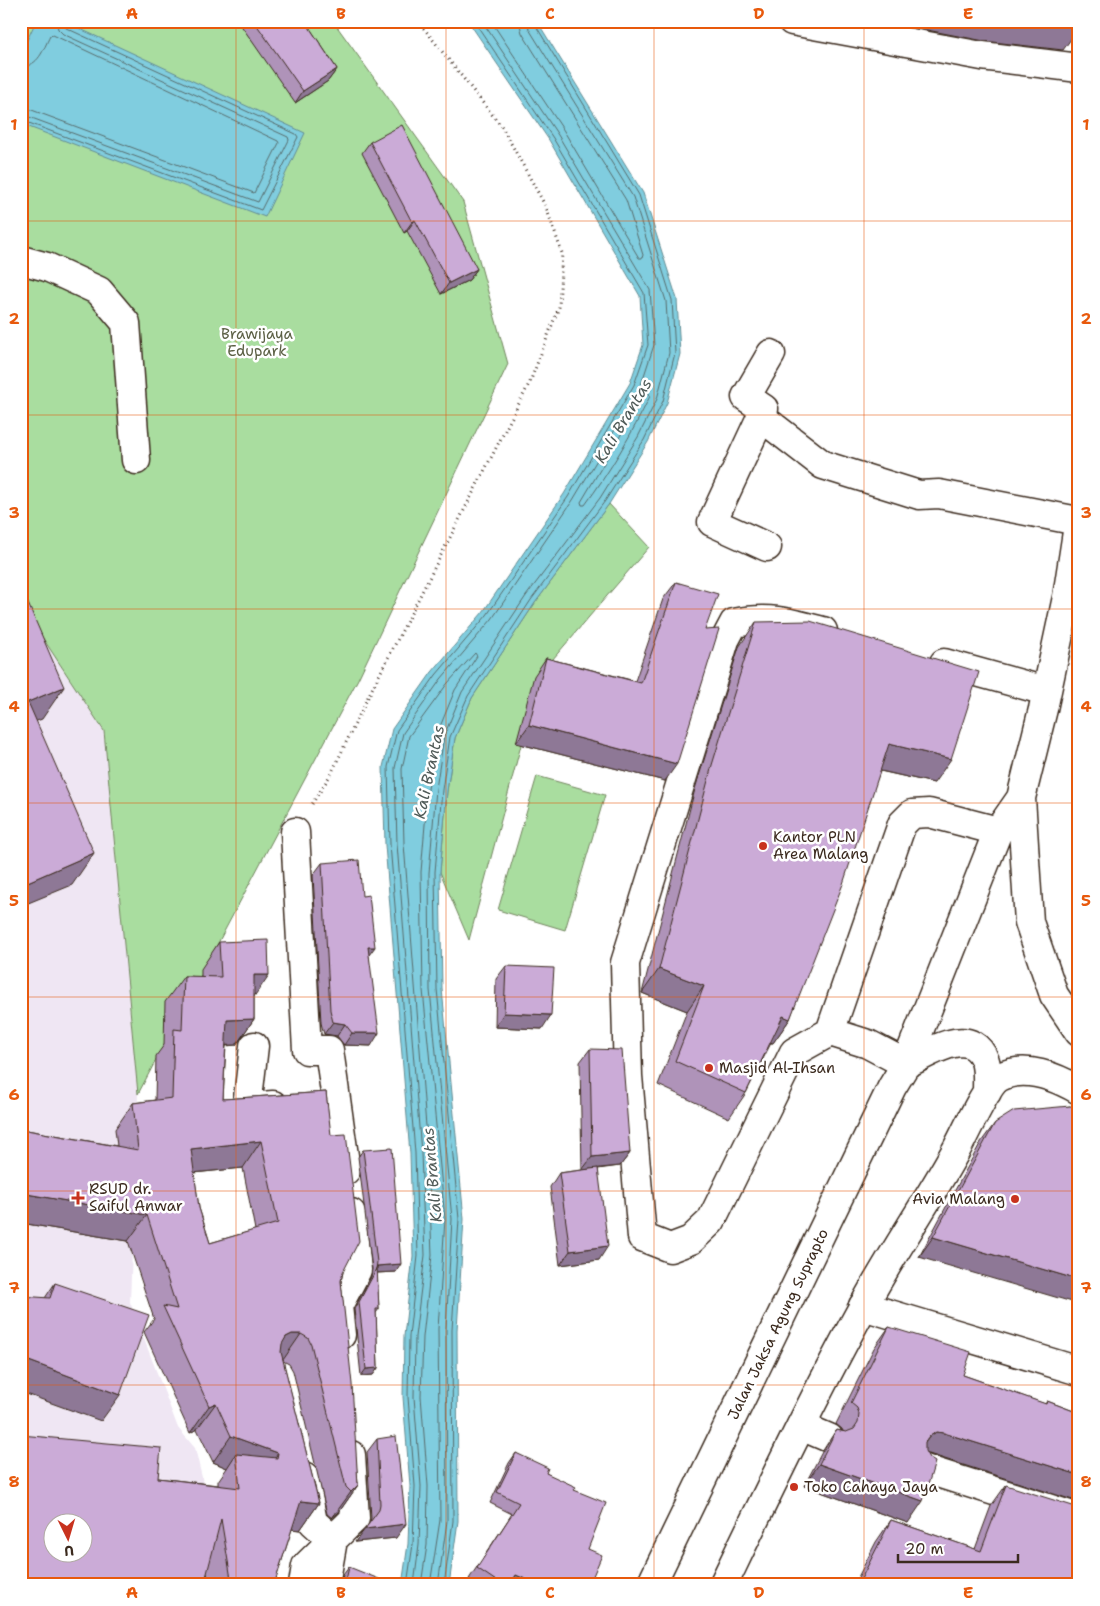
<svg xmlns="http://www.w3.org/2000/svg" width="1100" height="1606" font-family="'Shantell Sans',sans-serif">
<rect width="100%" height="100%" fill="#fff"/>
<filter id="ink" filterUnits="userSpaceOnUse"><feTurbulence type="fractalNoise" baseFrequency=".02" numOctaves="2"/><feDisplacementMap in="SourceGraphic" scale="10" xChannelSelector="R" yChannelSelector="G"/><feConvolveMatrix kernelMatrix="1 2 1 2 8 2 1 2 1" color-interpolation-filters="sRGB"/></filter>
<g filter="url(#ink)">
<path fill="#efe6f3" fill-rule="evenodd" d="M 21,605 L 104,731 L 138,1094 L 130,1302 L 178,1428 L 195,1448 L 210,1511 L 21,1585 ZM 52,1524 L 82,1524 L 82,1554 L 52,1554 Z"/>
<path fill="#a9dd9f" stroke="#72845e" d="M 21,21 L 333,21 L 463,202 L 508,364 L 358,679 L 138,1094 L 104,731 L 21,605 Z
M 609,504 L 649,547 L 540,674 L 469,940 L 440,872 L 447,791 L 455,738 L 472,698 L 535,603 Z
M 537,776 L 605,795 L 565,930 L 498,910 Z"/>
<path fill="#80cddf" stroke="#648c92" d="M 36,21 L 63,21 L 305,133 L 265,217 L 21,124 L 21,53 Z
M 468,21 L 537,21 L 643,193 L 677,299 L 680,354 L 667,403 L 648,442 L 609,504 L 535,603 L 472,698 L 455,738 L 447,791 L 440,872 L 442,989 L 464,1219 L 457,1330 L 458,1521 L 449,1585 L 402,1585 L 408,1544 L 410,1486 L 403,1397 L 404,1336 L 413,1256 L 410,1154 L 385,845 L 383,767 L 392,729 L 432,672 L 483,612 L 564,494 L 630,383 L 643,345 L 640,296 L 549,140 Z"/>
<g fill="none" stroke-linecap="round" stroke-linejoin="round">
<path stroke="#576b6b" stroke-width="1" d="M 491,21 L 564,131 L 639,258 L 642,258 L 643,255 L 626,200 L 522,33 L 519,21
M 21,67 C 39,66 43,50 50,36 L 53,35 L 278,141 L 279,143 L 254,193 L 21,106
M 21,114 L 258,202 L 289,140 L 288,137 L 63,34 L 58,29 L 56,21
M 21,120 L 261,210 L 298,137 L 296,134 L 66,28 L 62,21
M 649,393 L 650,396 C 632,434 610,471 585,505 L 582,505 L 581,502 L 645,394 Z
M 407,1585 L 413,1544 L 415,1486 L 408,1397 L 409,1336 L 418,1256 L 415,1153 L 390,844 L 388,767 L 397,730 L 436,675 L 487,615 L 568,497 L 634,385 L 648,345 L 644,293 L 553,138 L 474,21
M 414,1585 L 419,1545 L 421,1486 L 414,1397 L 415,1337 L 425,1255 L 421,1153 L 397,844 L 395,768 L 403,733 L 441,679 L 492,619 L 573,500 L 640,388 L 654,345 L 650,290 L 558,135 L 482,21
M 421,1585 L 427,1545 L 428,1486 L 421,1396 L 423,1337 L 432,1255 L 428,1152 L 404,844 L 402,769 L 409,736 L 447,684 L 475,653 L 477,656 L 455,690 L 437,734 L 428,789 L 421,872 L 423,990 L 445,1219 L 438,1329 L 440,1520 L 430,1585
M 438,1585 L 447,1521 L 446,1329 L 452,1219 L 430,990 L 429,873 L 436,789 L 444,736 L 462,692 L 526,596 L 600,498 L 638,437 L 657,399 L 669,353 L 666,301 L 633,197 L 529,29 L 527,21
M 444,1585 L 453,1521 L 452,1330 L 459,1219 L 437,989 L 435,872 L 442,790 L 450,737 L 468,696 L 531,600 L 605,501 L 644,440 L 663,401 L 675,353 L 672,300 L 639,195 L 533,21"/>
<defs>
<path id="minor" d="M 792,21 L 982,56 L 1079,68
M 21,260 L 47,267 L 99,291 L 126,323 L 136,460
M 771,354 L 746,397 L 764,409 L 761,417 L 823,465 L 919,495 L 939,494 L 1078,521
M 761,417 L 712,522 L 767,547
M 823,631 C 789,622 769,616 734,623 L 725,640 L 625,963 L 628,1076 L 642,1237 L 670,1248 L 691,1240 L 711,1221 L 794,1052 L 830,1032 L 902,824 L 912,814 L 929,813 L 998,831
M 944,663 L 1046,691
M 295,832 L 307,1050 L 329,1050 L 346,1170
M 830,1032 L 868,1044 L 906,1064
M 254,1046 L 247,1107 L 273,1105
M 863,1306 L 1079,1371
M 341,1335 L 338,1306 L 357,1270 L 351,1213
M 801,1426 L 829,1438
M 925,1469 L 1079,1518
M 304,1476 L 313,1522 L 333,1540
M 303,1585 L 306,1566 L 355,1518 L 351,1455
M 325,1585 L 333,1540"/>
<path id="major" d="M 1079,519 L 1067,597 L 1043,709 L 1021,798 L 1029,922 L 1054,995 L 1079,1032
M 906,1064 C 930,1053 971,1023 985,1061 C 988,1070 987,1083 987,1092
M 651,1585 L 892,1087 L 906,1064 L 998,831 L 1021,798
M 723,1585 C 768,1492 813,1398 863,1307 C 891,1255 925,1206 954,1154 C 963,1139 987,1083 1000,1077 C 1026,1064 1056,1077 1079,1090"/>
</defs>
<use href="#minor" stroke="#3b2a1e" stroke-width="31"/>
<use href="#major" stroke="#3b2a1e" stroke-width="31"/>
<path stroke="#3b2a1e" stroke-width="3" stroke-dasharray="1 4" stroke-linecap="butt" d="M 312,804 L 331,774 L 369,695 L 530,382 L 559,307 L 562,253 L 546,207 L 502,127 L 418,21"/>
<use href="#minor" stroke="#fff" stroke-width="28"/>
<use href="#major" stroke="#fff" stroke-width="28"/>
</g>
<path fill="#af93b9" stroke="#3b2a1e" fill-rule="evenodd" d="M 238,21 L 305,21 L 337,69 L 328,81 L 295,103 Z
M 370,142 L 477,269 L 469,280 L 441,294 L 407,231 L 404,233 L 362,153 Z
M 676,582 L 705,630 L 665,781 L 516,743 L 534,676 L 546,658 L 635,681 L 663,599 Z
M 756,622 L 934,783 L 880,771 L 790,1019 L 773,1043 L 771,1043 L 746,1093 L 729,1118 L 658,1085 L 687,1011 L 642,993 L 695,789 L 739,647 Z
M 322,863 L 362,896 L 369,955 L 371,1046 L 344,1045 L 337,1036 L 324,1034 L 321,1023 L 313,875 Z
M 219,942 L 254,997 L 254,1019 L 236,1045 L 226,1046 L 223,1099 L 326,1092 L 343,1272 L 341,1281 L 358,1485 L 339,1512 L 332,1518 L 327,1514 L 293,1371 L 289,1364 L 283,1361 L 319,1503 L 300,1530 L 292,1529 L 274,1585 L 209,1585 L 207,1573 L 158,1478 L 218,1485 L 218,1481 L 227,1468 L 213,1462 L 197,1429 L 190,1433 L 144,1332 L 154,1319 L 128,1241 L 21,1223 L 21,1129 L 117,1146 L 115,1129 L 133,1103 L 155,1100 L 156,1056 L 164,1045 L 165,1002 L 184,976 L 201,977 L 201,969 ZM 243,1168 L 255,1230 L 210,1243 L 199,1208 L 194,1173 Z
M 506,966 L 542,1029 L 495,1027 L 496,979 Z
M 590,1049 L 630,1153 L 620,1166 L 598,1169 L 599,1260 L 560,1265 L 550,1187 L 559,1173 L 582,1170 L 580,1062 Z
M 1070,1106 L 919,1257 L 981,1142 L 995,1123 Z
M 363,1150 L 396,1272 L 377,1273 L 379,1309 L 376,1313 L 378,1368 L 373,1375 L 361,1376 L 354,1309 L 371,1277 L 372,1269 L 358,1157 Z
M 55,1283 L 101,1421 L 45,1298 Z
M 889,1327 L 963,1375 L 1045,1404 L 1047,1401 L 1079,1413 L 929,1454 L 926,1454 L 908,1523 L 804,1486 L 822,1452 L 836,1430 L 843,1431 L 842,1429 L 836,1424 L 874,1348 Z
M 377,1439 L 396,1538 L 355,1542 L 370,1523 L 371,1518 L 367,1452 Z
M 516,1453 L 546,1473 L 574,1490 L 588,1549 L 589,1585 L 479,1585 L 469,1579 L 512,1514 L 490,1503 L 509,1463 Z
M 1006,1485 L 1079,1585 L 854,1585 L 876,1542 L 891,1520 L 975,1549 L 991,1506 Z
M 349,1567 L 377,1585 L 341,1585 L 343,1575 Z"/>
<path fill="#8e7896" stroke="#3b2a1e" d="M 880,21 L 1043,21 L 1079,26 L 1079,28 L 1063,50 L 984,41 Z
M 337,69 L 328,81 L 295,103 L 303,91 Z
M 415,220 L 407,231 L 404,233 L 412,222 Z
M 477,269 L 469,280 L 441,294 L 449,283 Z
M 64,687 L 42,719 L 21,727 L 28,702 Z
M 529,725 L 677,764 L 665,781 L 516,743 Z
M 889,744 L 951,759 L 934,783 L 872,769 Z
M 94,853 L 72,885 L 21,906 L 21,886 L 23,884 Z
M 368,947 L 375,947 L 366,959 Z
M 659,969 L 704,986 L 687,1011 L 642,993 Z
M 254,975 L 269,975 L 251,1001 Z
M 504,1013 L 551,1015 L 542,1029 L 495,1027 Z
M 783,1016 L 790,1019 L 773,1043 L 766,1041 Z
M 254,1019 L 236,1045 L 209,1046 L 227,1020 Z
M 333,1022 L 345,1024 L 337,1036 L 324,1034 Z
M 352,1033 L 379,1033 L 371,1046 L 344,1045 Z
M 261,1141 L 243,1168 L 172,1175 L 191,1149 Z
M 630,1153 L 620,1166 L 582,1170 L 592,1157 Z
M 21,1193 L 147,1215 L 128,1241 L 21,1223 Z
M 933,1237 L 1079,1280 L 1079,1304 L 919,1257 Z
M 608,1246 L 599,1260 L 560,1265 L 570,1251 Z
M 401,1264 L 396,1272 L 374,1273 L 377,1266 Z
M 292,1334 L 301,1334 L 283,1360 L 267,1364 L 286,1337 Z
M 29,1361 L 120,1395 L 101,1421 L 21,1392 L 21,1372 Z
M 378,1368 L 373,1375 L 361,1376 L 366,1369 Z
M 216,1403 L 197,1429 L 190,1433 L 209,1406 Z
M 936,1432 L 944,1433 L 1079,1475 L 1079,1502 L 929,1454 L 921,1454 L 915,1457 L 930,1436 Z
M 231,1436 L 278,1453 L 260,1480 L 236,1454 L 227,1468 L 213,1462 Z
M 819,1464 L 923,1501 L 908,1523 L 804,1486 Z
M 358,1485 L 339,1512 L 332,1518 L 351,1492 Z
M 301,1501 L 319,1503 L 300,1530 L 282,1528 Z
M 406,1524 L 396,1538 L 355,1542 L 365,1529 Z
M 516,1575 L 539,1585 L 510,1585 Z"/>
<path fill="#cbabd7" stroke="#3b2a1e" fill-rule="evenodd" d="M 254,21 L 305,21 L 337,69 L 303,91 Z
M 1043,21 L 1079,21 L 1079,26 Z
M 402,125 L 477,269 L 449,283 L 415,220 L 412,222 L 370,142 Z
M 676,582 L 718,594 L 705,630 L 719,629 L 677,764 L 529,725 L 546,658 L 641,683 Z
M 21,587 L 64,687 L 28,702 L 94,853 L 23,884 L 21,880 Z
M 810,621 L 979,672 L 951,759 L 889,744 L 843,884 L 790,1019 L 783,1016 L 746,1093 L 675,1061 L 704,986 L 659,969 L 712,765 L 756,622 Z
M 359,860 L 362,896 L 369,895 L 375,947 L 368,947 L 379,1033 L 352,1033 L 345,1024 L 333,1022 L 330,1010 L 322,863 Z
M 268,940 L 269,975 L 254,975 L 254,1019 L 227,1020 L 223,1099 L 326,1092 L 331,1135 L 346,1134 L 359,1241 L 343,1272 L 341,1281 L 352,1384 L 358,1485 L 351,1492 L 346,1487 L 311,1344 L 308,1338 L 301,1334 L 292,1334 L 286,1337 L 282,1344 L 281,1352 L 319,1503 L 301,1501 L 274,1585 L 232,1585 L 221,1519 L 204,1585 L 21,1585 L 21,1435 L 161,1448 L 158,1478 L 240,1488 L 236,1454 L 277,1458 L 278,1453 L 231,1436 L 216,1403 L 209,1406 L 163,1306 L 177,1309 L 147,1215 L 21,1193 L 21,1129 L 138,1150 L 133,1103 L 172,1098 L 174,1029 L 182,1030 L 184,976 L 221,977 L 219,942 ZM 261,1141 L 278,1223 L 210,1243 L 199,1208 L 191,1149 ZM 52,1524 L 82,1524 L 82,1554 L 52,1554 Z
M 506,966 L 554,968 L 551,1015 L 504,1013 Z
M 590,1049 L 622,1050 L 630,1153 L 592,1157 Z
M 1070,1106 L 1079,1107 L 1079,1280 L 933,1237 L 995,1123 L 1014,1111 Z
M 392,1148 L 401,1264 L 377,1266 L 379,1309 L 376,1309 L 378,1368 L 366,1369 L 359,1302 L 376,1270 L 377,1262 L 363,1150 Z
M 598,1168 L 608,1246 L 570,1251 L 559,1173 Z
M 55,1283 L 149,1315 L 120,1395 L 29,1361 L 27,1374 L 21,1374 L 21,1296 L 50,1298 Z
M 889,1327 L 971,1352 L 963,1375 L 1046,1404 L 1047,1401 L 1079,1413 L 1079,1475 L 944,1433 L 936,1432 L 930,1436 L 925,1442 L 925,1451 L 929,1458 L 935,1462 L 923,1501 L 819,1464 L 836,1430 L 846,1432 L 854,1429 L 858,1423 L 859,1414 L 857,1408 L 851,1403 Z
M 396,1436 L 406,1524 L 365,1529 L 379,1510 L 380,1504 L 377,1439 Z
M 516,1453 L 548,1468 L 546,1473 L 576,1487 L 574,1490 L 606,1503 L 588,1549 L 602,1555 L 589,1585 L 539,1585 L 516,1575 L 510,1585 L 502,1585 L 477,1568 L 519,1503 L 497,1492 Z
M 1006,1485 L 1079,1508 L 1079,1585 L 858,1585 L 891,1520 L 981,1551 Z
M 349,1567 L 379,1579 L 377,1585 L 342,1585 L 346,1580 Z"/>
</g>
<path fill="none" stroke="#e8590c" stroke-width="1" stroke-opacity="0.55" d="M 236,21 L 236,1585M 446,21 L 446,1585M 654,21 L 654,1585M 864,21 L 864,1585M 21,221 L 1079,221M 21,415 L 1079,415M 21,609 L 1079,609M 21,803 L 1079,803M 21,997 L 1079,997M 21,1191 L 1079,1191M 21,1385 L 1079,1385"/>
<g fill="#c8321e" stroke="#fff" stroke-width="2">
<circle cx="763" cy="846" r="5"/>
<circle cx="709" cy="1068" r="5"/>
<path d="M75.5 1190.5h5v5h5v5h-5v5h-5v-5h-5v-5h5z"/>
<circle cx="1015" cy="1199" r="5"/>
<circle cx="794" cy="1487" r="5"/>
</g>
<g text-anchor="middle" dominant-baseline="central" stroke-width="5" stroke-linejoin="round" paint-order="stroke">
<g font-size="15" fill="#5c6045" stroke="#fff">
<text x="257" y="334">Brawijaya<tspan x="257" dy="17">Edupark</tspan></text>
</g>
<g font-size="15" fill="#3b2a1e" stroke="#fff" text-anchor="start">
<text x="773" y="837">Kantor PLN<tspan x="773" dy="17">Area Malang</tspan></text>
<text x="719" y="1068">Masjid Al-Ihsan</text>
<text x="89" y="1189">RSUD dr.<tspan x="89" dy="17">Saiful Anwar</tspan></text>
<text x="1005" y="1199" text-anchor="end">Avia Malang</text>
<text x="804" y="1487">Toko Cahaya Jaya</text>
</g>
<g font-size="15" fill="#3b2a1e" stroke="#fff">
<text transform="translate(778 1324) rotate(-64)">Jalan Jaksa Agung Suprapto</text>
</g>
<g font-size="16" font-style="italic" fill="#505b58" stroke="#fff">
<text transform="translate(623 421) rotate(-59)">Kali Brantas</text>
<text transform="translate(429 772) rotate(-78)">Kali Brantas</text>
<text transform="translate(432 1175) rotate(-95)">Kali Brantas</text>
</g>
</g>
<rect width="1100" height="1606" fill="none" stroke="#fff" stroke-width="55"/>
<g transform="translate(68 1538) rotate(175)"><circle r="24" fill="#ffffff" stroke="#b1aaa5"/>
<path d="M0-4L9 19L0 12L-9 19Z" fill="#c8321e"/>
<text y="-8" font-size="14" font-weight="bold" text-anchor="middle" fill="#3b2a1e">U</text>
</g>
<path d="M898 1554v8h120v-8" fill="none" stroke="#3b2a1e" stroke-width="2.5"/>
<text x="905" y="1554" font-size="15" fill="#3b2a1e" stroke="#ffffff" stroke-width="4" paint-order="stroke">20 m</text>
<rect x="28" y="28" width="1044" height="1550" fill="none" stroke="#e8590c" stroke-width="2"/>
<g font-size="16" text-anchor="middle" font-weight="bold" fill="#e8590c">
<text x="132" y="19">A</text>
<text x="341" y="19">B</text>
<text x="550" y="19">C</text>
<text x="759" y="19">D</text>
<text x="968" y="19">E</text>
<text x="14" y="130">1</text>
<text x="1086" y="130">1</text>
<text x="14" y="324">2</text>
<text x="1086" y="324">2</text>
<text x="14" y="518">3</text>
<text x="1086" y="518">3</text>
<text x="14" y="712">4</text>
<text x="1086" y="712">4</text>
<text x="14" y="906">5</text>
<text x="1086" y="906">5</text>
<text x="14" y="1100">6</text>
<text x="1086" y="1100">6</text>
<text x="14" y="1293">7</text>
<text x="1086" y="1293">7</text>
<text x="14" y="1487">8</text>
<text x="1086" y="1487">8</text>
<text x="132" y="1598">A</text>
<text x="341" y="1598">B</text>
<text x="550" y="1598">C</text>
<text x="759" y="1598">D</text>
<text x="968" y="1598">E</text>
</g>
</svg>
